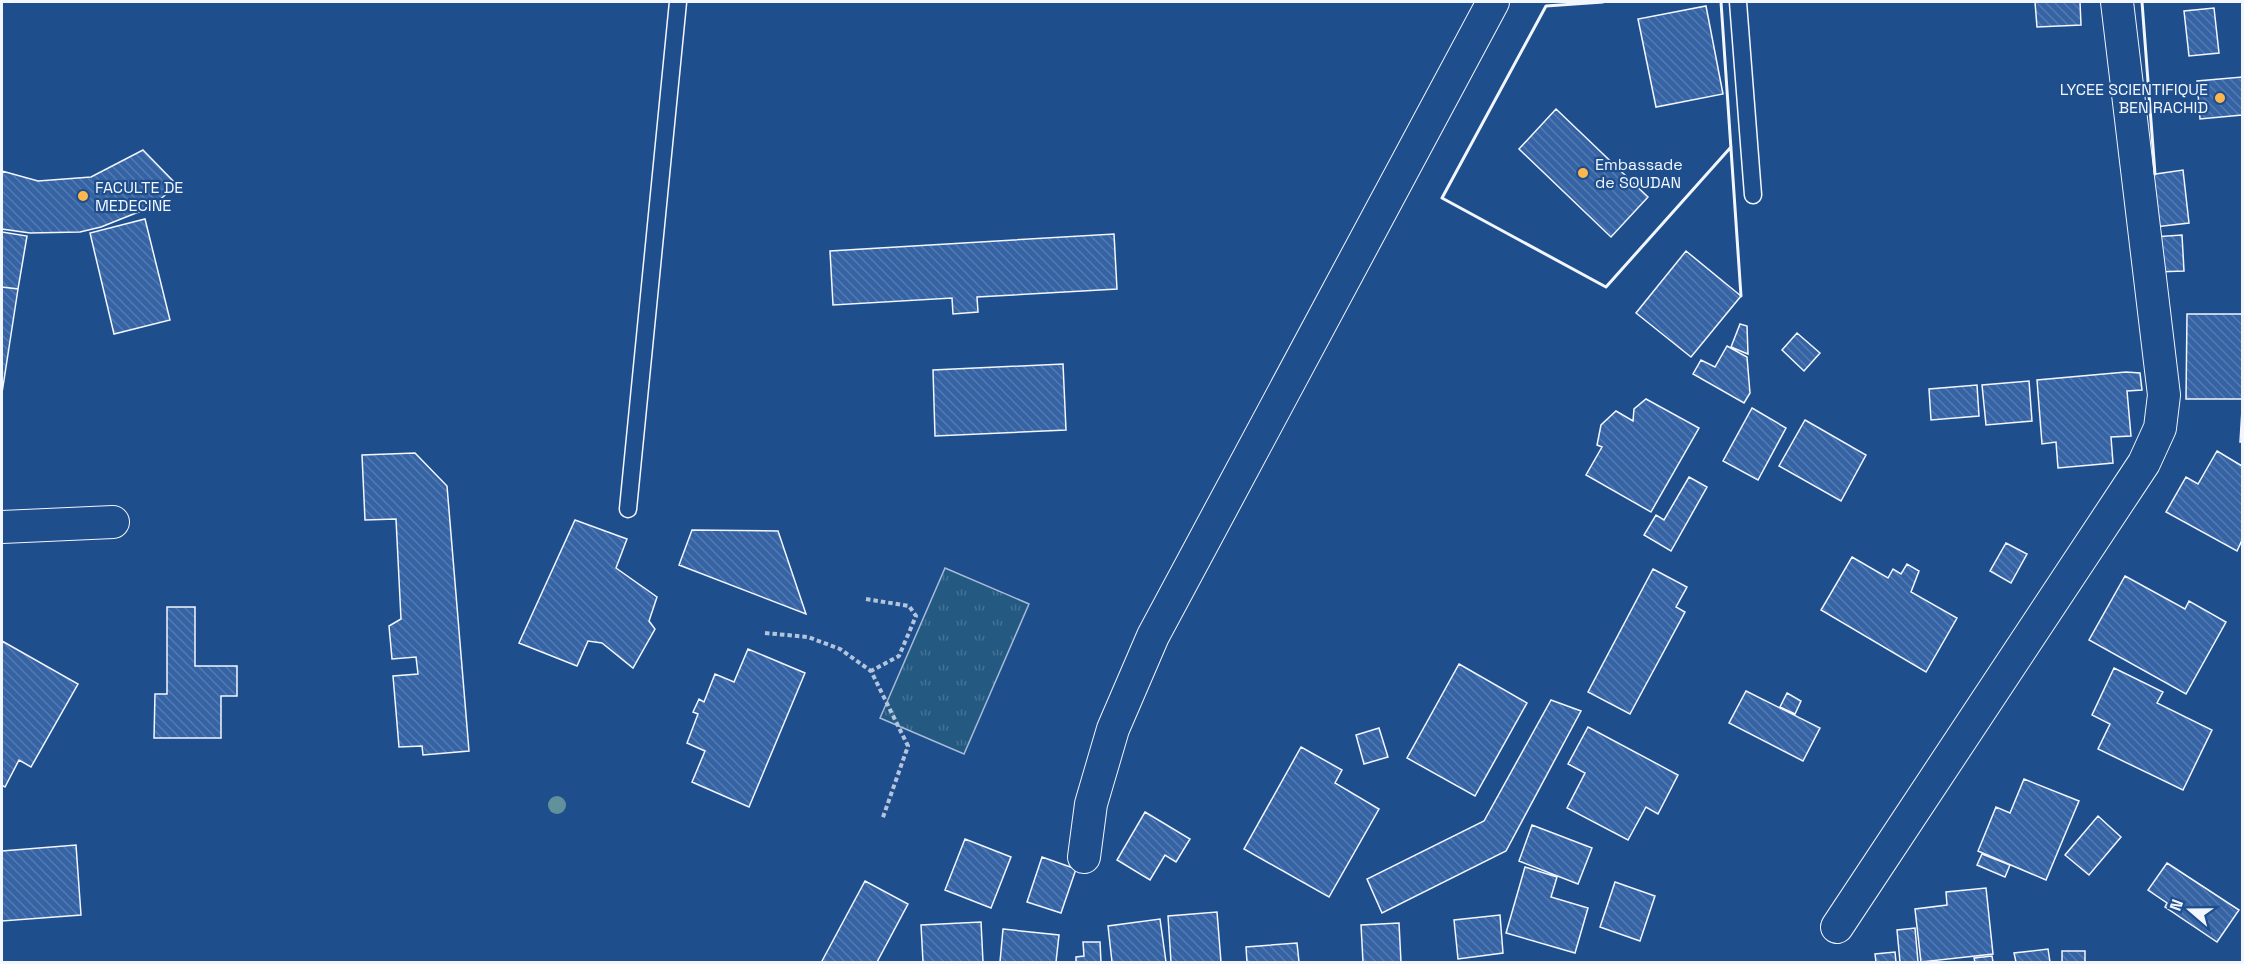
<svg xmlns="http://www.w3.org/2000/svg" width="2244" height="964" font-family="'Space Grotesk',sans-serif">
<defs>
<pattern id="grass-tufts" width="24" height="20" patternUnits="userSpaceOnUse" patternTransform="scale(1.5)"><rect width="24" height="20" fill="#245a82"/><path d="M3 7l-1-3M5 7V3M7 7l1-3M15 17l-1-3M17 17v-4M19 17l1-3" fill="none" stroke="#447295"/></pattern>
<pattern id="building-back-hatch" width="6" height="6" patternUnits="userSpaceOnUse" patternTransform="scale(1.5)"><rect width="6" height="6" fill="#3563a3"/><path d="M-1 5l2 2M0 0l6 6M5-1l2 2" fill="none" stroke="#537ab1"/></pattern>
</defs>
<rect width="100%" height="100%" fill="#1f4e8c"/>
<path fill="url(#grass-tufts)" stroke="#a8bbd7" stroke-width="1.5" d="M 945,568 L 1029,604 L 964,754 L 880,718 Z"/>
<path fill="url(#building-back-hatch)" stroke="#f2f6ff" stroke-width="1.5" d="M 2035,2 L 2080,2 L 2081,25 L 2037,27 Z
M 1706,6 L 1723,94 L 1656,107 L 1638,19 Z
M 2214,8 L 2219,53 L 2189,56 L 2184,11 Z
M 2242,77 L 2242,115 L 2200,119 L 2197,81 Z
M 1556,109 L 1648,197 L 1611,237 L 1519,149 Z
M 143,150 L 177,185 L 151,207 L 101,227 L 80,232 L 30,233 L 2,229 L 2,171 L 38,181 L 91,177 Z
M 2183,170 L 2189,223 L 2155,227 L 2149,175 Z
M 145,219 L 170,320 L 114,334 L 90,233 Z
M 2,232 L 27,236 L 18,289 L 2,287 Z
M 1114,234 L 1117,289 L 977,297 L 978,312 L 953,314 L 952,298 L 833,305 L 830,251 Z
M 2182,235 L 2184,271 L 2155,272 L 2153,237 Z
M 1686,251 L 1741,296 L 1691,357 L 1636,313 Z
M 2,287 L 18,289 L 2,393 Z
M 2187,314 L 2242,314 L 2242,399 L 2186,399 Z
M 1740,324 L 1747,326 L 1748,354 L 1731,347 Z
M 1797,333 L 1820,353 L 1804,371 L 1782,350 Z
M 1727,346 L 1747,357 L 1750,393 L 1744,403 L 1693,374 L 1701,360 L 1715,367 Z
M 1063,364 L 1066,430 L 935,436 L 933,370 Z
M 2126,372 L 2140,373 L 2142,390 L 2127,391 L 2131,436 L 2111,437 L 2113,463 L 2058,468 L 2056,442 L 2042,444 L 2037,380 Z
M 2029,381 L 2032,421 L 1986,425 L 1982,385 Z
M 1977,385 L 1979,416 L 1931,420 L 1929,389 Z
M 1646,399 L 1699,428 L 1651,512 L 1586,475 L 1602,447 L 1597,445 L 1601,425 L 1616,411 L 1633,421 L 1634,409 Z
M 1752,408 L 1786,428 L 1758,480 L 1723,461 Z
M 2242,410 L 2242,442 L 2240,442 Z
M 1805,420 L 1866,455 L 1841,501 L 1779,466 Z
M 2217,451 L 2242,466 L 2242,540 L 2237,551 L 2166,512 L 2186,477 L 2198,484 Z
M 415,453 L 447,486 L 469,751 L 423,755 L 422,746 L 399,747 L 393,676 L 418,674 L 416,657 L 392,659 L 389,626 L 401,619 L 396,519 L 365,520 L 362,455 Z
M 1689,477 L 1707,487 L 1671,551 L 1644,535 L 1656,515 L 1664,520 Z
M 575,520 L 627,539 L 616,568 L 657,597 L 649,621 L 655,629 L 633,668 L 602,643 L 588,641 L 577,666 L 519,643 Z
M 692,530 L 778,531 L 806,614 L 679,565 Z
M 2006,543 L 2027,554 L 2011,583 L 1990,571 Z
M 1852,557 L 1888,578 L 1893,569 L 1901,574 L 1907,564 L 1919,571 L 1911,592 L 1957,618 L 1926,672 L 1821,610 Z
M 1653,569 L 1687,587 L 1676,607 L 1685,612 L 1630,714 L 1588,692 Z
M 2125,576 L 2185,609 L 2189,601 L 2226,622 L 2186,694 L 2089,640 Z
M 167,607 L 195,607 L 195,666 L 237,666 L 237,696 L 221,696 L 221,738 L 154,738 L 155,694 L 167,694 Z
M 2,641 L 78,684 L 31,767 L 19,760 L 5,787 L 2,785 Z
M 748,649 L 805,673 L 749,807 L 692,782 L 705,751 L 687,743 L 698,714 L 693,712 L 699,699 L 704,702 L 715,674 L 734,682 Z
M 1459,664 L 1527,703 L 1475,796 L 1407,758 Z
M 2114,668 L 2163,692 L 2157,703 L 2212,730 L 2183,790 L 2098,749 L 2110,724 L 2092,715 Z
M 1746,691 L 1820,728 L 1803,761 L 1729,723 Z
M 1787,693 L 1801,701 L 1795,714 L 1780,707 Z
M 1551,700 L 1581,711 L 1506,851 L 1382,913 L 1367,879 L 1484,821 Z
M 1588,727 L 1678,775 L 1658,814 L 1646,807 L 1628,840 L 1567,808 L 1585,773 L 1568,764 Z
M 1379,728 L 1388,757 L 1364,764 L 1356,735 Z
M 1301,747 L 1342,770 L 1335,783 L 1379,809 L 1329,897 L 1244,849 Z
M 2024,779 L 2079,801 L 2046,880 L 1978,851 L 1996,807 L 2010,813 Z
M 1145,812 L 1190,839 L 1176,862 L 1165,855 L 1150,880 L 1117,860 Z
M 2098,816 L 2121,837 L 2089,875 L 2065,855 Z
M 1532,825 L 1592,848 L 1578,884 L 1519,861 Z
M 965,839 L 1011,857 L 991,908 L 945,890 Z
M 76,845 L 81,915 L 2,921 L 2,851 Z
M 1982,854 L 2010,865 L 2005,877 L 1977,865 Z
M 1042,857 L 1076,869 L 1061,913 L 1027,902 Z
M 2167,863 L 2239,910 L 2217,942 L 2165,907 L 2167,903 L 2148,890 Z
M 1525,867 L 1557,877 L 1551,897 L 1588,908 L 1575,953 L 1506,933 Z
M 865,881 L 908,904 L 877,962 L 825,962 L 822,961 Z
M 1615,882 L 1655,896 L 1640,941 L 1600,927 Z
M 1986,888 L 1993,954 L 1921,962 L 1915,909 L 1947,905 L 1946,892 Z
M 1217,912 L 1221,962 L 1171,962 L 1168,916 Z
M 1500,915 L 1503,953 L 1458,959 L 1454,920 Z
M 1160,919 L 1166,962 L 1112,962 L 1108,926 Z
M 981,922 L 983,962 L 923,962 L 921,925 Z
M 1399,923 L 1401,962 L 1363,962 L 1361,925 Z
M 1915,928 L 1918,962 L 1900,962 L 1897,930 Z
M 1003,929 L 1059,935 L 1056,962 L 1000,962 Z
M 1083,942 L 1100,942 L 1101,962 L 1076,962 L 1076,957 L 1084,956 Z
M 1297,943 L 1299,962 L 1247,962 L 1246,947 Z
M 2048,949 L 2050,962 L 2016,962 L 2014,953 Z
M 2062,951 L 2085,951 L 2085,962 L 2062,962 Z
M 1895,952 L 1896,962 L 1876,962 L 1875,954 Z
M 1992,956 L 1993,962 L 1975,962 L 1974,958 Z"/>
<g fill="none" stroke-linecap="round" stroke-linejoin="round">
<defs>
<path id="service" d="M 1738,2 L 1753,195
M 628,509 L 678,2"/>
<path id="minor" d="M 2,527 L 113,522
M 1084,857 L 1091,804 L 1113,729 L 1153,636 L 1493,2
M 1837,927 L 2144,463 L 2160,428 L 2164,395 L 2117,2"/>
</defs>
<use href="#service" stroke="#f2f6ff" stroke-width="19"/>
<use href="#minor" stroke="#f2f6ff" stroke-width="34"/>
<path stroke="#b3c4dc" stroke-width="4" stroke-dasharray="4.5 3" stroke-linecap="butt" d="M 866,599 L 909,606 L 916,616 L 899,656 L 871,671
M 765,633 L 808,637 L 840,649 L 871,671 L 908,746 L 882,820"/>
<use href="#service" stroke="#1f4e8c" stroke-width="16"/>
<use href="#minor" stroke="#1f4e8c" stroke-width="32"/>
<path stroke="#f2f6ff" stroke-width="3" d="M 1603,2 L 1546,6 L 1442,198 L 1606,287 L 1731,147
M 1721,2 L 1741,296
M 2142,2 L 2155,174"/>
</g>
<circle fill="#61919a" cx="557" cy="805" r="9"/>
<g fill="#ffb74d" stroke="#1f4e8c" stroke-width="2">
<circle cx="2220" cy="98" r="6"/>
<circle cx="1583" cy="173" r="6"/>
<circle cx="83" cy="196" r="6"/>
</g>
<g text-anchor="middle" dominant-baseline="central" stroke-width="4.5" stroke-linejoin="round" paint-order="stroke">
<g font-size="16" fill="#f2f6ff" stroke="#1f4e8c" text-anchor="start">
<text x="2208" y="89" text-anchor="end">LYCEE SCIENTIFIQUE<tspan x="2208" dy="18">BEN RACHID</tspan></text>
<text x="1595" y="164">Embassade<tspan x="1595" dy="18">de SOUDAN</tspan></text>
<text x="95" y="187">FACULTE DE<tspan x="95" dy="18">MEDECINE</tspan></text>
</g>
</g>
<rect width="2244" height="964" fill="none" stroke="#f2f6ff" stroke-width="6"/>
<g transform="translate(2190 910) rotate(290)" stroke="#1f4e8c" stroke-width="4.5" paint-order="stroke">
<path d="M0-4.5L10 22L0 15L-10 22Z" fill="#f2f6ff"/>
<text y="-9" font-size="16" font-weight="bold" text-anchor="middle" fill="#f2f6ff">N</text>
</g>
</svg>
